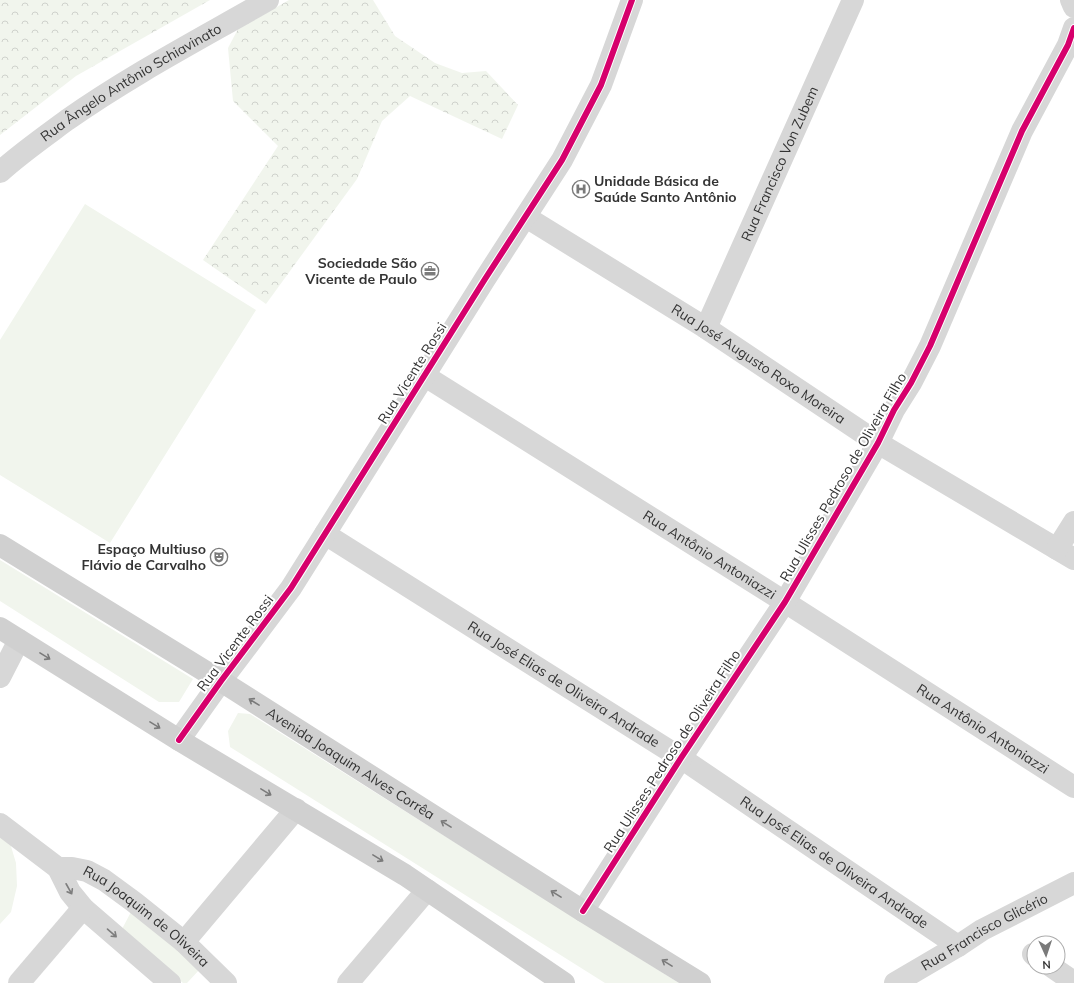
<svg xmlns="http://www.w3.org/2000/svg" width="1074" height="983" font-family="Mulish,sans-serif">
<defs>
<pattern id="forest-crowns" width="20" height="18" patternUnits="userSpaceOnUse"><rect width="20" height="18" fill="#f1f5ed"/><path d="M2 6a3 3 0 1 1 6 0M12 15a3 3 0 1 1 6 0" fill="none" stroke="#cfd2cc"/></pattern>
</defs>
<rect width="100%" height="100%" fill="#fff"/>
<path fill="#f1f5ed" d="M 85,204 L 256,310 L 110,543 L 0,475 L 0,340 Z
M 0,560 L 193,679 L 179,702 L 159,702 L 0,601 Z
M 238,713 L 250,714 L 679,983 L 605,983 L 230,747 L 228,731 Z
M 0,836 L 10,843 L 16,863 L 17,886 L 11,912 L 0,924 Z
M 132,910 L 201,968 L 187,983 L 183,983 L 121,931 Z"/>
<path fill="url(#forest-crowns)" d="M 0,0 L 210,0 L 76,76 L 0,135 Z
M 289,0 L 373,0 L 395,36 L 435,63 L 462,73 L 486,71 L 518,105 L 502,139 L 410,96 L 382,121 L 357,179 L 266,304 L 203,260 L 278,146 L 233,101 L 228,48 L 238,29 Z"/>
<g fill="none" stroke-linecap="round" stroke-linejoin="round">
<g stroke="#d7d7d7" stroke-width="22">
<path d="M 1071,0 L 1074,7"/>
<path id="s1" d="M 0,172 C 21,153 44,137 67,120 C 131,75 200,39 268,0"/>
<path id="s2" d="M 526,217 L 706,328 L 878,443 L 1074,559"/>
<path id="s3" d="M 706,328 L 853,0"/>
<path id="s4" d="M 425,376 L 785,602 L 1074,787"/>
<path id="s5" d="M 325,534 L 681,758 L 958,946"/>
<path d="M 1057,549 L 1074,522"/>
<path d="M 0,677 L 19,640"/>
<path d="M 179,740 L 221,681 L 291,588 L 485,279 L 562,160 L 601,85 L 632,0"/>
<path d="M 0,824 L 58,868 L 70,892 L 83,908 L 170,983"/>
<path id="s6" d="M 58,868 L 72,868 L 87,871 L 104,880 L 134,902 L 184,942 L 226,983"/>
<path d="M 583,911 L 681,758 L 785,602 L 878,443 L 894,410 L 911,383 L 930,346 L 1022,131 L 1068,45 L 1074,28"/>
<path d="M 184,942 L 296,809"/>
<path d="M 1033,954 L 1034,955"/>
<path d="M 1052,967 L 1074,982"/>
<path d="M 19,983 L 83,908"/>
<path d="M 348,983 L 427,890"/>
</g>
<path stroke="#d7d7d7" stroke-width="22" id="s7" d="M 895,983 L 958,946 L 982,930 L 1074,883"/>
<g stroke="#d0d0d0" stroke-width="22">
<path id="s8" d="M 0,545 L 221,681 L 583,911 L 700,983"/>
<path d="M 0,628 L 179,740 L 405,875 L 564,983"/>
</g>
<defs>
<path id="cycleway" d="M 179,740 L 221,681 L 291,588 L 485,279 L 562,160 L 601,85 L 632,0
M 583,911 L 681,758 L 785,602 L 878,443 L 894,410 L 911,383 L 930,346 L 1022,131 L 1068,45 L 1074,28"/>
</defs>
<use href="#cycleway" stroke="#fff" stroke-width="8"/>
<use href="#cycleway" stroke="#d6006c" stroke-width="6"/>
</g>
<defs><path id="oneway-shaft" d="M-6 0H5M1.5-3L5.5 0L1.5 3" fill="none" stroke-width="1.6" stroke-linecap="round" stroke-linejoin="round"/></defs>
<g stroke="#7a7a7a">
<use href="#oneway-shaft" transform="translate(45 656) rotate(32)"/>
<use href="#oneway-shaft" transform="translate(254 702) rotate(-148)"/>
<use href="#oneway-shaft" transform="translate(155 725) rotate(32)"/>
<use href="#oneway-shaft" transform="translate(266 792) rotate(31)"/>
<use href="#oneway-shaft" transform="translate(446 824) rotate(-148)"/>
<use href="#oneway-shaft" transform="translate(378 858) rotate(31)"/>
<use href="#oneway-shaft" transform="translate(556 894) rotate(-148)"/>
<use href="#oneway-shaft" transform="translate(667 963) rotate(-148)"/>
</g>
<g stroke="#7d7d7d">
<use href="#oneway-shaft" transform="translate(69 889) rotate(61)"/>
<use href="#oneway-shaft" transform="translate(112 933) rotate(41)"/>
</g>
<defs>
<symbol id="hospital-ring" viewBox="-11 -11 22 22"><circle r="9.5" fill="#fff" stroke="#7a7a7a" stroke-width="1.5"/><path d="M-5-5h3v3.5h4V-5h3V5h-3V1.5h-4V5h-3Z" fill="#7a7a7a"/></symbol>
<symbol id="office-ring" viewBox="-11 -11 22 22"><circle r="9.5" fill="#fff" stroke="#7a7a7a" stroke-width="1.5"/><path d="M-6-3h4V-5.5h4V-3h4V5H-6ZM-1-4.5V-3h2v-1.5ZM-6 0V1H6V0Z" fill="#7a7a7a"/></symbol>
<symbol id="theatre-ring" viewBox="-11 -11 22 22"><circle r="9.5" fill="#fff" stroke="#7a7a7a" stroke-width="1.5"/><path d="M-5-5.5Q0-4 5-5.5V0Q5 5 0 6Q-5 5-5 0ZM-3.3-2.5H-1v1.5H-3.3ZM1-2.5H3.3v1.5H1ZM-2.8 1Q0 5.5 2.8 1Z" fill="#7a7a7a"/></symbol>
</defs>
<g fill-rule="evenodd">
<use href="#hospital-ring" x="571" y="179" width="20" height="20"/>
<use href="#office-ring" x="420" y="261" width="20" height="20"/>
<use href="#theatre-ring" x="209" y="547" width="20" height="20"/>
</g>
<g text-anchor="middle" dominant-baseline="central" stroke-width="4" stroke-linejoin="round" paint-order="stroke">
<g font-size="14" fill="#333" stroke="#fff">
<text stroke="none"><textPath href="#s1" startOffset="159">Rua Ângelo Antônio Schiavinato</textPath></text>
<text stroke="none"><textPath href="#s3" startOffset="180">Rua Francisco Von Zubem</textPath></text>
<text stroke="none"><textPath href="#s2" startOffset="275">Rua José Augusto Roxo Moreira</textPath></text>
<text transform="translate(412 373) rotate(-58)">Rua Vicente Rossi</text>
<text transform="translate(843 477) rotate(-60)">Rua Ulisses Pedroso de Oliveira Filho</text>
<text stroke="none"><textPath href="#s4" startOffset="336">Rua Antônio Antoniazzi</textPath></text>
<text transform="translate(235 643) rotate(-53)">Rua Vicente Rossi</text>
<text stroke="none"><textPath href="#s5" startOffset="282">Rua José Elias de Oliveira Andrade</textPath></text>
<text stroke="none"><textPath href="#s4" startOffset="660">Rua Antônio Antoniazzi</textPath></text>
<text transform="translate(672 751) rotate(-57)">Rua Ulisses Pedroso de Oliveira Filho</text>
<text stroke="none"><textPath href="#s8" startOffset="413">Avenida Joaquim Alves Corrêa</textPath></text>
<text stroke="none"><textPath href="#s5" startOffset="606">Rua José Elias de Oliveira Andrade</textPath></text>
<text stroke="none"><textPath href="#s6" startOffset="104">Rua Joaquim de Oliveira</textPath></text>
<text stroke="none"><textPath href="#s7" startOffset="103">Rua Francisco Glicério</textPath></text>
</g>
<g font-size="14" font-weight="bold" fill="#333" stroke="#fff" text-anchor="end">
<text x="594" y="181" text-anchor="start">Unidade Básica de<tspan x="594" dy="16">Saúde Santo Antônio</tspan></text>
<text x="417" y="263">Sociedade São<tspan x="417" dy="16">Vicente de Paulo</tspan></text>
<text x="206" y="549">Espaço Multiuso<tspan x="206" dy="16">Flávio de Carvalho</tspan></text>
</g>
</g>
<g transform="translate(1046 955) rotate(177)"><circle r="19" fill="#ffffff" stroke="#adadad"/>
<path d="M0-3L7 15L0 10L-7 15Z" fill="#7a7a7a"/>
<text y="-6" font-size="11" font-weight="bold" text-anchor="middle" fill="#333333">N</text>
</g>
</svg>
